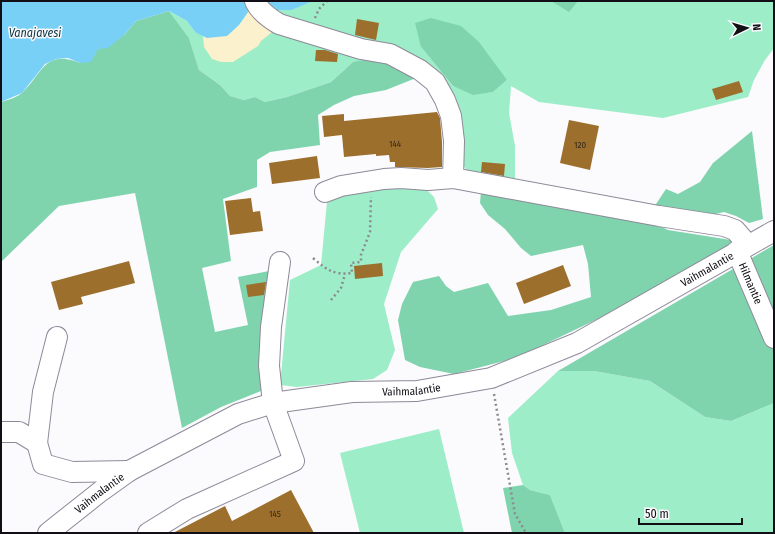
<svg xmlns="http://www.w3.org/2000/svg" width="775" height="534" font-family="'Fira Sans Condensed',sans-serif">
<rect width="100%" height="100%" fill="#fbfafd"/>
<path fill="#9cedc8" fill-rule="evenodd" d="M 248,1 L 267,1 L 277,10 L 292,10 L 310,1 L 774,1 L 774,48 L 765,60 L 754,80 L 748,97 L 663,118 L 539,102 L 511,86 L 509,113 L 515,146 L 515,182 L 473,177 L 459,161 L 457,121 L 421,76 L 353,62 L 331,82 L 287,97 L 265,102 L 255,97 L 244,100 L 230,96 L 220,85 L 199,70 L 189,38 L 169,11 L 187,21 L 195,32 L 216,36 L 227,36 L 239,25 L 245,5 ZM 421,47 L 507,80 L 493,92 L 474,94 L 453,86 Z
M 422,185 L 434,197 L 438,209 L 401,252 L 384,304 L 395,350 L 387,370 L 373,379 L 297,387 L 280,385 L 290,280 L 321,265 L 327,202 L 343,193 Z
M 558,371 L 594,371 L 650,381 L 705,417 L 731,421 L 774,403 L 774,533 L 565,533 L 550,495 L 530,490 L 523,485 L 512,453 L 508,418 Z
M 439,429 L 464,533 L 360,533 L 340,453 Z"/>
<path fill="#7fd4ae" d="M 551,1 L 578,1 L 569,12 Z
M 169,11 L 189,38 L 199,70 L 220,85 L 230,96 L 244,100 L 255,97 L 265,102 L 287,97 L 331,82 L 353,62 L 375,58 L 421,76 L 386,90 L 354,96 L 334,105 L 318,115 L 320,145 L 270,152 L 257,160 L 257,187 L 223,199 L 231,261 L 202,268 L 215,332 L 248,325 L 238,277 L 269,271 C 275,305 265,356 261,391 L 221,407 L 182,428 L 135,193 L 59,206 L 1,262 L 1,102 C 8,100 18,97 23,92 C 43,72 45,49 80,63 L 98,49 L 124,35 L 136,21 Z
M 431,18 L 461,26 L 479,42 L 507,80 L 493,92 L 473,95 L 453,86 L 421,47 L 415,23 Z
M 752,131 L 763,219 L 749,223 L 736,216 L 724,212 L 712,215 L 654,207 L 666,189 L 678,194 L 700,182 L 713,163 Z
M 481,191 L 564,209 L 635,216 L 648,220 L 668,230 L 737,241 L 606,315 L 516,358 L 454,374 L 420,367 L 405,360 L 398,320 L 402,304 L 413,282 L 439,276 L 446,286 L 454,292 L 488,283 L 508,316 L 551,310 L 591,297 L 588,264 L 583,245 L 531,256 L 521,248 L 505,229 L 488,215 L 480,203 Z
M 774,245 L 774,403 L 731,421 L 705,417 L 650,381 L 594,371 L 558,371 Z
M 523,485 L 530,490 L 550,495 L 565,533 L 512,533 L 503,488 Z"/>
<path fill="#fbf1cc" d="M 248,12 L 254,13 L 271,29 L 271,33 L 261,41 L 258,46 L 233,62 L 221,62 L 212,59 L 204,47 L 203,36 C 212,40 231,31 238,25 C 242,22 245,16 248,12 Z"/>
<path fill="#78d0f6" d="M 1,1 L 248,1 L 245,5 L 248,12 L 239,25 L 227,36 L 207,38 L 195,32 L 187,21 L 169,11 L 136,21 L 124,35 L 108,48 L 98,49 L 91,62 L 80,63 L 68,58 L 56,59 L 45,64 L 22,93 L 1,102 Z
M 267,1 L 310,1 L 310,2 L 292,10 L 277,10 Z"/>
<path fill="#9c6f2d" d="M 357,19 L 379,23 L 376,40 L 355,35 Z
M 316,50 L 325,50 L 338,54 L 337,62 L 315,61 Z
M 739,81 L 743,92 L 716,100 L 712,89 Z
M 437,112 L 440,118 L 442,142 L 442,167 L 428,168 L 395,167 L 395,162 L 390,162 L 389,155 L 376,156 L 376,154 L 344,157 L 342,135 L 324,137 L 322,116 L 344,114 L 344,121 Z
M 569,120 L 599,126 L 590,170 L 560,163 Z
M 317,156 L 320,178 L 272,184 L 269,163 Z
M 482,162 L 505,164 L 504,176 L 481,172 Z
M 251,198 L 253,212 L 260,211 L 263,231 L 230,235 L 225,201 Z
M 129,261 L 135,283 L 81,297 L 83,304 L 59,310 L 51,282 Z
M 382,263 L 383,276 L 355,279 L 354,266 Z
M 563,265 L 571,286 L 524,304 L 516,283 Z
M 266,282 L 264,295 L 248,297 L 246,285 Z
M 291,490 L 314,533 L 173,533 L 225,506 L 232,521 Z"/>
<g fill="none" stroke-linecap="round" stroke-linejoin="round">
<defs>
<g id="minor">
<path d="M 255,1 C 259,11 269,18 279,24 L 361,49 L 390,54 L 420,70 L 435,82 L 445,100 L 451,116 L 454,141 L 453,178"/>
<path d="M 325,192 L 341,186 L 384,179 L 401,178 L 428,180 L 453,178 L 659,216 L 724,226 L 735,230 L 748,245"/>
<path id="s1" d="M 737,251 L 774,338"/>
<path d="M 1,432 L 19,432 L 37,443 L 43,464 L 72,472 L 129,471"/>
<path d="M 37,443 L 43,392 L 57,337"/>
<path id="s2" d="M 48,533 L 101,491 L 129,471 L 238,414 L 273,403 L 352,392 L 417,391 L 491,378 L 577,343 L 774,231"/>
<path d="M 148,533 L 187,509 L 294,461 L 273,403 L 269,366 L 271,327 L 280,262"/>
</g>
</defs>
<use href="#minor" stroke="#8e8998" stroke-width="22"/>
<path stroke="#8c8b8f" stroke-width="2.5" stroke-dasharray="2 3" stroke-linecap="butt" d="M 315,18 L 319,9 L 327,1
M 313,258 C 327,270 333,275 352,273 L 351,263 L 361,262 L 361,255 L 370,232 L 371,197
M 331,300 L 341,288 L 345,274
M 494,394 L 515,514 L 526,533"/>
<use href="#minor" stroke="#fff" stroke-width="20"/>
</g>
<g text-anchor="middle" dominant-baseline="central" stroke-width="3" stroke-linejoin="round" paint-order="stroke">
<g font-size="9" fill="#34271b">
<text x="395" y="144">144</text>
<text x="580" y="145">120</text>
<text x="275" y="514">145</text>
</g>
<g font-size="11" fill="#110f15" stroke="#fbfafd">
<text stroke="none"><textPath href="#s2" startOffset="724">Vaihmalantie</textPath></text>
<text stroke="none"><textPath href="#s1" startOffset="35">Hilmantie</textPath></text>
<text stroke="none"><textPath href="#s2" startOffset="401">Vaihmalantie</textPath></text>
<text stroke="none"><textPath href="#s2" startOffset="65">Vaihmalantie</textPath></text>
</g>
<g font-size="12" font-style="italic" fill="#083241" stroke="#fbfafd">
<text x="35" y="33">Vanajavesi</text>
</g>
</g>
<rect width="775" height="534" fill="none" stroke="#110f15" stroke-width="4"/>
<g transform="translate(747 28) rotate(85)" stroke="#fbfafd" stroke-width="3" paint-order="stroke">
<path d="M0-3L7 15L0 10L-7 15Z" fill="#110f15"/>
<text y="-6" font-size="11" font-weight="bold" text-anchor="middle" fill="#110f15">N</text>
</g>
<path d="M639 518v6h103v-6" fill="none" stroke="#110f15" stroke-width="2"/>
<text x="645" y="518" font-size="12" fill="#110f15" stroke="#fbfafd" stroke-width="3" paint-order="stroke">50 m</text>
</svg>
